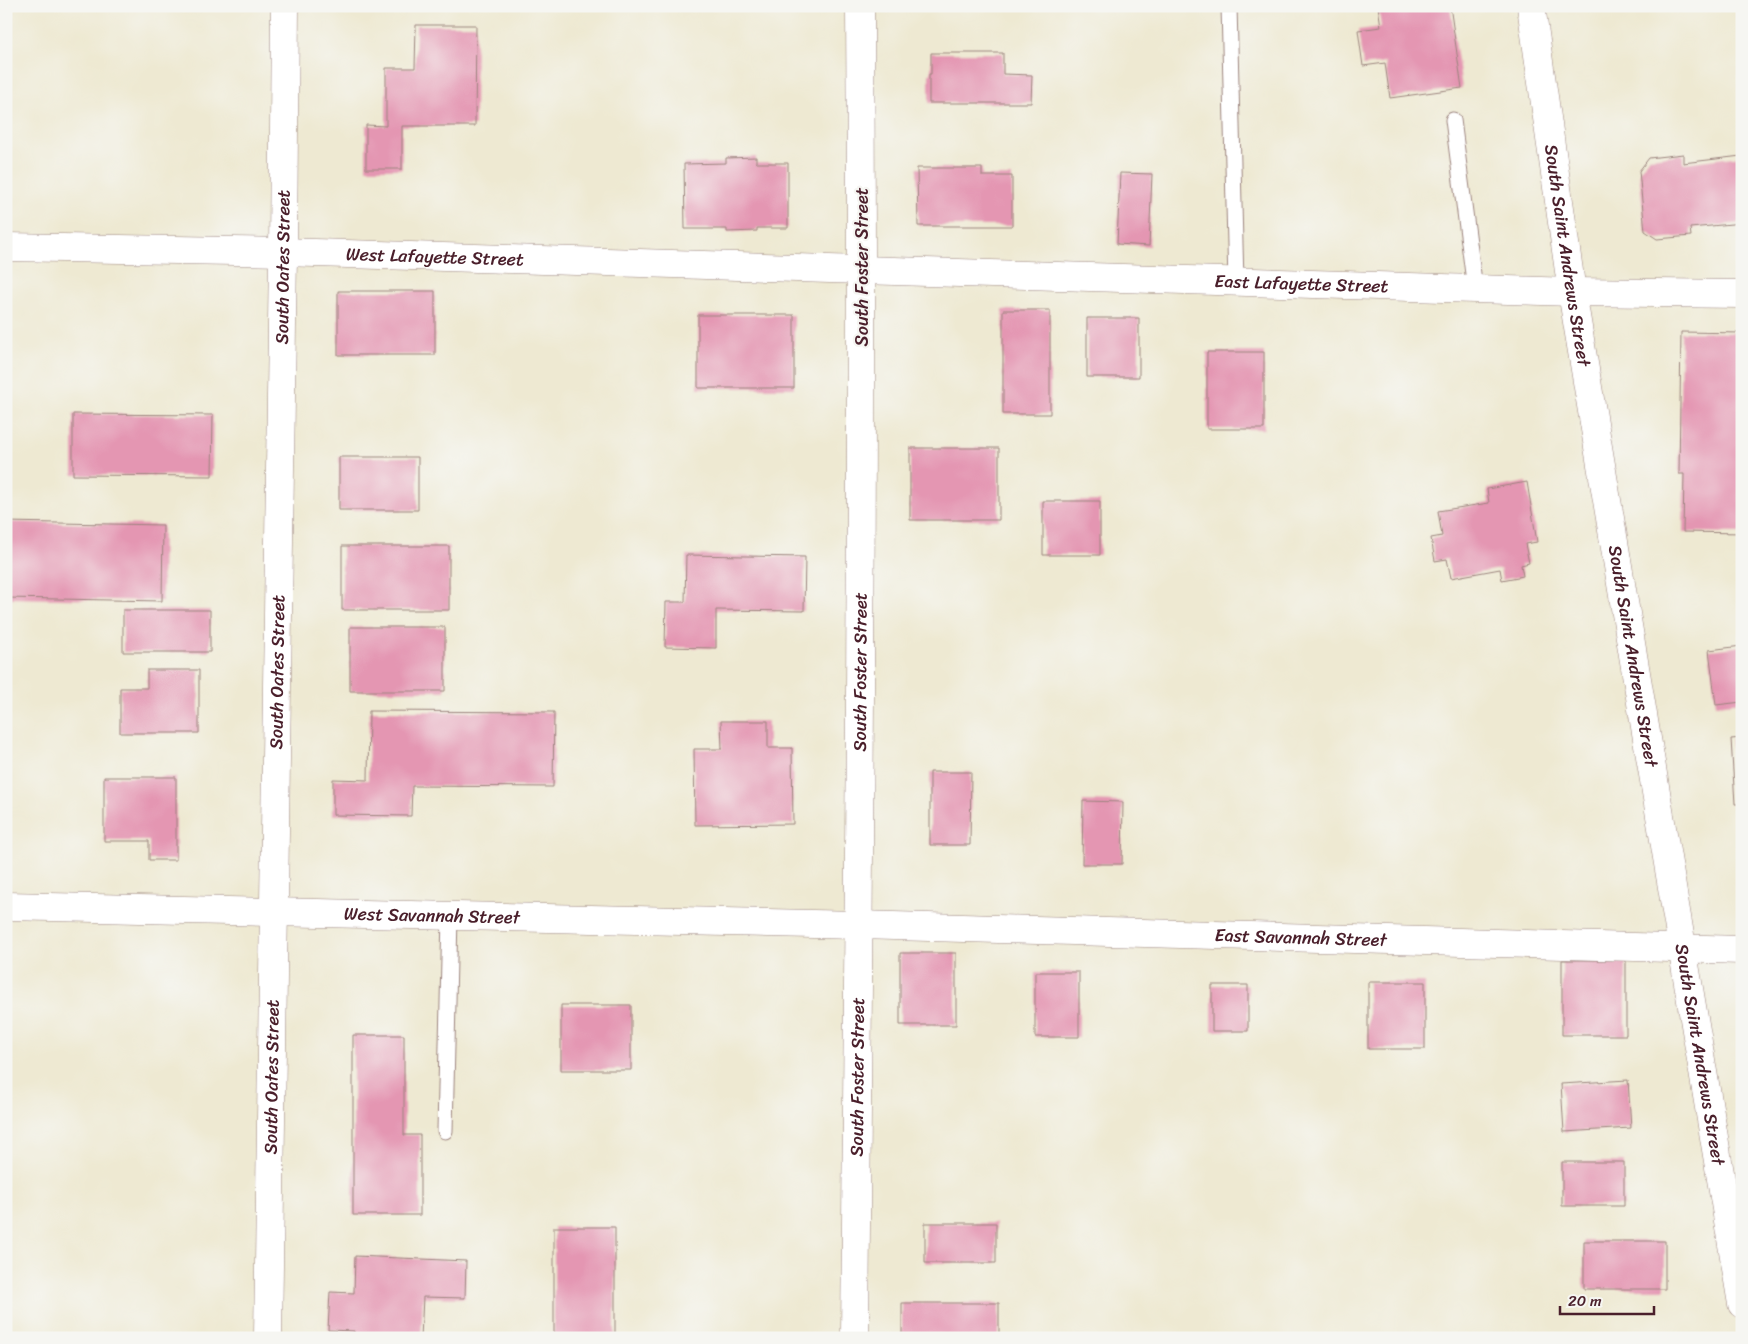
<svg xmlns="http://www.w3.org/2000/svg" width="1748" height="1344" font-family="Sriracha,sans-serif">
<rect width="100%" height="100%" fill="#f6f6f2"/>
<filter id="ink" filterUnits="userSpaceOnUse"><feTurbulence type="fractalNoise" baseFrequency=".02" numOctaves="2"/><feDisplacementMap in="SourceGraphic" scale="10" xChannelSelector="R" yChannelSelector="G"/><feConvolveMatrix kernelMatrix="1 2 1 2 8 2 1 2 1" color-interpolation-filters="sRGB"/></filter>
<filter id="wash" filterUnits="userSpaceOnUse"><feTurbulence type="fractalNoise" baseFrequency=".0096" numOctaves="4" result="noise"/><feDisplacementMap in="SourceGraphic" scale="20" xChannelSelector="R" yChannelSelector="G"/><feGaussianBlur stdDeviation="1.12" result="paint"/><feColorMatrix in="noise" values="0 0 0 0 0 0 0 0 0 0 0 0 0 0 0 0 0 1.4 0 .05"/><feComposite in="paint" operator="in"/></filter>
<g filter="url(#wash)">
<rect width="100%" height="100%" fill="#eee9d2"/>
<g id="blocks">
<path fill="#e496b2" d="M 1378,6 L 1450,6 L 1462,88 L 1390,98 L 1385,63 L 1363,66 L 1358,30 L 1381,27 Z
M 416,25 L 476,25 L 475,126 L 402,126 L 402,169 L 366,169 L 366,125 L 386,126 L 386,68 L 415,68 Z
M 931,53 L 1003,53 L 1003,74 L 1032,75 L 1031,103 L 929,103 L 929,74 L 931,74 Z
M 1683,154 L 1683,163 L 1741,156 L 1742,223 L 1690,228 L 1691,236 L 1657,239 L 1645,231 L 1639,171 L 1649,158 Z
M 756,157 L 756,163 L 788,163 L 788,228 L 757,228 L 757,231 L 727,232 L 727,229 L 685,229 L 684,164 L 726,163 L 726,158 Z
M 917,168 L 982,168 L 982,176 L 1012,176 L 1012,226 L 918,226 Z
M 1120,173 L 1152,174 L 1149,246 L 1117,244 Z
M 338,291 L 435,291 L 435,355 L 338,355 Z
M 1003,310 L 1050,310 L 1050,414 L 1003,414 Z
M 698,315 L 794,315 L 794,388 L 698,388 Z
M 1087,318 L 1139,318 L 1139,377 L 1087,377 Z
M 1681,332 L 1742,333 L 1742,533 L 1683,532 L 1684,474 L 1679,474 Z
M 1207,352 L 1264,352 L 1264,429 L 1207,429 Z
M 73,414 L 213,415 L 212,476 L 73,475 Z
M 910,448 L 999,448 L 999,520 L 910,520 Z
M 339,457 L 418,457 L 418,510 L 339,510 Z
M 1527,482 L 1537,542 L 1525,544 L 1529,563 L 1521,565 L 1523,576 L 1502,580 L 1500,569 L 1451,578 L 1447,559 L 1435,561 L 1431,538 L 1442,536 L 1438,511 L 1489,503 L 1487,489 Z
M 1043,501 L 1100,501 L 1100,555 L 1043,555 Z
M 6,522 L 163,525 L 162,601 L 6,598 Z
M 342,546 L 449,546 L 449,610 L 342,610 Z
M 686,555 L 805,557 L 804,611 L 716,610 L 716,648 L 665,647 L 666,602 L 685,602 Z
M 123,610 L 210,610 L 210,652 L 123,652 Z
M 350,627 L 445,627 L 445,691 L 350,691 Z
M 1742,646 L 1742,702 L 1716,705 L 1709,650 Z
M 147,670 L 199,670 L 199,733 L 120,733 L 120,688 L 147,688 Z
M 369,711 L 554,712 L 553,787 L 412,786 L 411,816 L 333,815 L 333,779 L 368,780 Z
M 721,721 L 768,721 L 768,748 L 792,748 L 793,824 L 695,825 L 694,749 L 722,749 Z
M 1742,738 L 1742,804 L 1735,804 L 1731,739 Z
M 930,772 L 971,772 L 970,845 L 930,845 Z
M 104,777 L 176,777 L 176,860 L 149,860 L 149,841 L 104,841 Z
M 1083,801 L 1123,802 L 1122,864 L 1082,864 Z
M 900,953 L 956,953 L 956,1025 L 900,1025 Z
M 1562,960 L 1626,960 L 1626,1035 L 1562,1035 Z
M 1035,972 L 1079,972 L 1079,1037 L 1035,1037 Z
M 1368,982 L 1425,982 L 1425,1049 L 1368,1049 Z
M 1212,985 L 1248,985 L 1248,1031 L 1212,1031 Z
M 561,1005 L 631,1005 L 631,1070 L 561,1070 Z
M 353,1035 L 404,1035 L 404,1135 L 420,1135 L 420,1215 L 353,1215 Z
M 1628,1080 L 1631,1128 L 1564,1132 L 1561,1084 Z
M 1562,1162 L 1624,1162 L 1624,1206 L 1562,1206 Z
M 925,1223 L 996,1223 L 996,1263 L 925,1263 Z
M 554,1227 L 615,1227 L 615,1338 L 554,1338 Z
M 1584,1241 L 1665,1241 L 1665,1289 L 1584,1289 Z
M 355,1256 L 466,1261 L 465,1298 L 423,1297 L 421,1338 L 353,1338 L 354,1331 L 328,1330 L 330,1292 L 354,1293 Z
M 902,1303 L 999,1303 L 999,1338 L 902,1338 Z"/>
</g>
</g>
<g filter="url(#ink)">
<use href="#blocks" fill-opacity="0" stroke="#9c847e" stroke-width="1"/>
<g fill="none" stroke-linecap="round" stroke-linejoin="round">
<defs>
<path id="lane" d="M 1229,6 L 1236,283
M 1453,120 L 1475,289
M 445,1131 L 450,916"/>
<g id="street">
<path id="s1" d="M 6,906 L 859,925 L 1742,950"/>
<path id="s2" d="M 855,1338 C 859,894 863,450 860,6"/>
</g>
<g id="secondary">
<path id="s3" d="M 1531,6 L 1572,292 L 1742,1304"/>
<path id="s4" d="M 6,247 L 283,252 L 1572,292 L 1742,294"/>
</g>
<g id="primary">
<path id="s5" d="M 268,1338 L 283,252 L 285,6"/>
</g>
</defs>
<use href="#lane" stroke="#9c847e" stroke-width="17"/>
<use href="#street" stroke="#9c847e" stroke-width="29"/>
<use href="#secondary" stroke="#9c847e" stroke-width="29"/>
<use href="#primary" stroke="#9c847e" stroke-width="29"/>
<use href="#lane" stroke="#fff" stroke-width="15"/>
<use href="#street" stroke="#fff" stroke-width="28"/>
<use href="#secondary" stroke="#fff" stroke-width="28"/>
<use href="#primary" stroke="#fff" stroke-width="28"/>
</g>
</g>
<g text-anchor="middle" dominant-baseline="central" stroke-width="4.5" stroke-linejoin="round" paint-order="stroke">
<g font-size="18" fill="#4a1f2b" stroke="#f6f6f2">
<text stroke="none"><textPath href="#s3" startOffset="252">South Saint Andrews Street</textPath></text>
<text stroke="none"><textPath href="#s4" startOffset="429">West Lafayette Street</textPath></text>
<text stroke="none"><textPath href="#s5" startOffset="1071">South Oates Street</textPath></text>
<text transform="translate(862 267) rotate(-90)">South Foster Street</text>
<text stroke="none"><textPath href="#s4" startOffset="1296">East Lafayette Street</textPath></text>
<text stroke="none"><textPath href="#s3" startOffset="658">South Saint Andrews Street</textPath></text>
<text stroke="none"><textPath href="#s5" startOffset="666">South Oates Street</textPath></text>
<text stroke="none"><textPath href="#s2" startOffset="666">South Foster Street</textPath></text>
<text stroke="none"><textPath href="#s1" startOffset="426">West Savannah Street</textPath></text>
<text stroke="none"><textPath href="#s1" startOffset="1295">East Savannah Street</textPath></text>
<text stroke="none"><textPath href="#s3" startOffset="1062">South Saint Andrews Street</textPath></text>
<text stroke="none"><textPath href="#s5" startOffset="261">South Oates Street</textPath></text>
<text stroke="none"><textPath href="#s2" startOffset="261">South Foster Street</textPath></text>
</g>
</g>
<rect width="1748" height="1344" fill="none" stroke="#f6f6f2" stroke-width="25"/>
<path d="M1560 1306v8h94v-8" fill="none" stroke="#4a1f2b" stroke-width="2.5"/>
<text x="1568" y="1306" font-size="15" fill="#4a1f2b" stroke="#f6f6f2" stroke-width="4" paint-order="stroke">20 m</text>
</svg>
